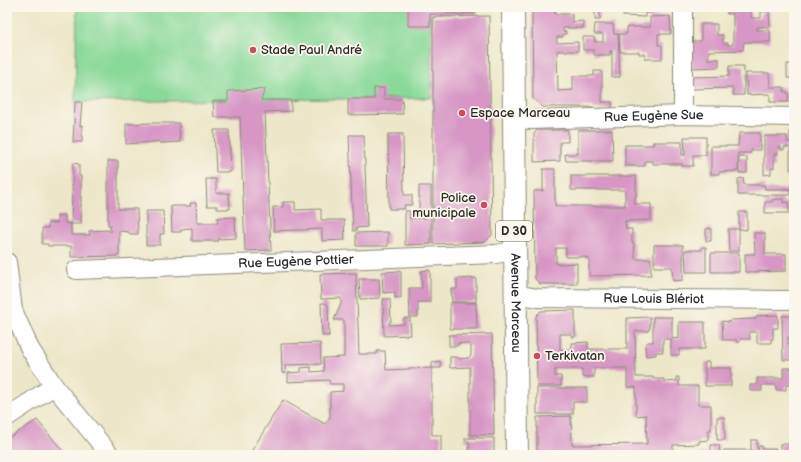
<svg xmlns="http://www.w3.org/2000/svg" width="801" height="462" font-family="'Balsamiq Sans',sans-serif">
<rect width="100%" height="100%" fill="#fbf7ec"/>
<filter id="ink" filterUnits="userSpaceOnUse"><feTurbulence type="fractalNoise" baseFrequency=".025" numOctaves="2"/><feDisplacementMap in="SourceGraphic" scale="8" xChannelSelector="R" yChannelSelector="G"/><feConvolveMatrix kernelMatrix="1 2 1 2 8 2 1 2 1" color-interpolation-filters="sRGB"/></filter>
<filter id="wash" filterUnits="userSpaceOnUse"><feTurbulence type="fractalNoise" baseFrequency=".012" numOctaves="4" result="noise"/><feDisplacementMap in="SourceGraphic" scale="16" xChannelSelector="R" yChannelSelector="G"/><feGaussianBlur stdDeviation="0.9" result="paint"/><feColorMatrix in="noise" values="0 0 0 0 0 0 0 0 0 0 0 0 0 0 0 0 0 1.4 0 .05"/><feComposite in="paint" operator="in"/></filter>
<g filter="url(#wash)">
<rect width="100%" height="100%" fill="#ede7c9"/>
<path fill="#89d999" stroke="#5a8262" d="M 77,7 L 431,7 L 431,98 L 75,102 Z"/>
<g id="blocks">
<path fill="#d796c5" d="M 408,7 L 476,7 L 476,14 L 430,14 L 430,26 L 408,26 Z
M 533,7 L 564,7 L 564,9 L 555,9 L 555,14 L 572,14 L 572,22 L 583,21 L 583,28 L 563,28 L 563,32 L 566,31 L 566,34 L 563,34 L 563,37 L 557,37 L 557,43 L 578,42 L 578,51 L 557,51 L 558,91 L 573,90 L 573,76 L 594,76 L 594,71 L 602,71 L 602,102 L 612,102 L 612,109 L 594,109 L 594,107 L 543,107 L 533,99 L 532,9 L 533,9 Z
M 595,7 L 600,7 L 600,20 L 595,20 Z
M 628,7 L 652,8 L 652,13 L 645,13 L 645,17 L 623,16 L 623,8 L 628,8 Z
M 727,7 L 751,7 L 751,18 L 761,18 L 761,12 L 769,11 L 770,27 L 757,27 L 757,30 L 770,30 L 770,42 L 744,42 L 743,50 L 709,51 L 708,59 L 719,59 L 719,67 L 692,68 L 691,41 L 701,41 L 701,24 L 717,24 L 717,35 L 723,35 L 723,43 L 728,43 L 728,45 L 733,45 L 733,14 L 727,14 Z
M 489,16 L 492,235 L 485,242 L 433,244 L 433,17 Z
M 670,16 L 671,34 L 658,34 L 658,45 L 662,45 L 662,59 L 645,59 L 645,54 L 639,54 L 639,52 L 620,52 L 619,34 L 627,34 L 627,27 L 650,27 L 650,17 Z
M 595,24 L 613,24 L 614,34 L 618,34 L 620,77 L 612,77 L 612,51 L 610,51 L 610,55 L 594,55 L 594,50 L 583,50 L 583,37 L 594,37 L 595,42 L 603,42 L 603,34 L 594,34 Z
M 787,64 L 794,64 L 794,78 L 787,78 Z
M 729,66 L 744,66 L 744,95 L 733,95 L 733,88 L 692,89 L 692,77 L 729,76 Z
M 746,73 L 769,73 L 770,87 L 784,87 L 784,92 L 788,92 L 788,102 L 770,102 L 770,94 L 747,95 Z
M 374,88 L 384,88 L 384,99 L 402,99 L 403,114 L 348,115 L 348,99 L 374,99 Z
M 265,89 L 261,100 L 291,100 L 291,111 L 265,112 L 271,250 L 245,251 L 240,117 L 214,117 L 213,101 L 228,101 L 228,91 Z
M 75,102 L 82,102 L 80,126 L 82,125 L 82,142 L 73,142 Z
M 153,123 L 179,123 L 180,142 L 160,143 L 160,141 L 153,142 L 126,144 L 126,124 Z
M 214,130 L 229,130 L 231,172 L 216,172 Z
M 537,130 L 568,130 L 568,142 L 560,142 L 560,161 L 534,162 L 534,134 Z
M 578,130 L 612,130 L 613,161 L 566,161 L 565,154 L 578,154 Z
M 790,131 L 794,131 L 794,170 L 790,170 L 790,147 L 784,147 L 784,150 L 781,150 L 781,147 L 778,147 L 778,154 L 774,154 L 774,168 L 771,168 L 771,174 L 764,175 L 764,136 L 787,136 L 787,142 L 790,142 Z
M 739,133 L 760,133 L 760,150 L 751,150 L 751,153 L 738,153 L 738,171 L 719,172 L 719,174 L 711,174 L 711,146 L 738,146 Z
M 388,134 L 403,134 L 404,195 L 412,195 L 412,205 L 404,205 L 405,209 L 389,209 Z
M 349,135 L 364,135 L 367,227 L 356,228 L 356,231 L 353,231 Z
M 684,137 L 706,137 L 706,155 L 693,155 L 693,166 L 682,166 L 682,164 L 653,164 L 653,161 L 645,161 L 645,166 L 625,166 L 625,145 L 653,145 L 653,142 L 682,142 L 682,155 L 685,155 Z
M 739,157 L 747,157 L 747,173 L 739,173 Z
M 108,161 L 118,161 L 118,209 L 137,209 L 138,234 L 130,234 L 129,232 L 119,231 L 119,256 L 71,257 L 71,246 L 48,246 L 48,244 L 42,244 L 42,228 L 48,228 L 48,223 L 57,223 L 57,216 L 65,215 L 65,223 L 71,224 L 71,235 L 90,235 L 89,231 L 109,230 L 110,232 L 112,231 L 110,228 L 111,225 L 108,225 Z
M 73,163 L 79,164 L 79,176 L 81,176 L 81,224 L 71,224 Z
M 543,169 L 555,169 L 555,206 L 625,206 L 625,190 L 571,190 L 571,176 L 636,176 L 636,197 L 635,197 L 635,204 L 651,204 L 651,220 L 625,221 L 626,229 L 632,229 L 632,243 L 634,243 L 635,259 L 651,259 L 651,275 L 589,276 L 589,258 L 585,258 L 585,257 L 566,257 L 566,248 L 556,248 L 556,264 L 577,263 L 577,284 L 540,284 L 535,279 L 534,191 L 543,191 Z
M 743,178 L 744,185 L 764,185 L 765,189 L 790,189 L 790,195 L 738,195 L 738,179 Z
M 206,179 L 216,179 L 216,193 L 229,193 L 230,209 L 217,209 L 217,206 L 207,206 Z
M 419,186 L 431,186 L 431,244 L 405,245 L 405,211 L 410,211 L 410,219 L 426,218 L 425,210 L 419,210 Z
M 783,199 L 783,203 L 788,202 L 789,213 L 765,213 L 765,202 L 772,202 L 772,200 Z
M 283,202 L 295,202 L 295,210 L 321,209 L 321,220 L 344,220 L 345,240 L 322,241 L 322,229 L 274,231 L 273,207 L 283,207 Z
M 190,203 L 196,203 L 197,223 L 218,223 L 217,218 L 235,217 L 236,238 L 218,239 L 218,241 L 192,241 L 192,228 L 181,229 L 181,232 L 172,232 L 171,206 L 191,206 Z
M 146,211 L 163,211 L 164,234 L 160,234 L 160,245 L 146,245 Z
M 739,212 L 747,212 L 747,230 L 739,229 Z
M 711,228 L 711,241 L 706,241 L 706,229 Z
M 728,229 L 739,229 L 739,251 L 729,251 Z
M 388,232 L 388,246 L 356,246 L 356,233 Z
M 754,233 L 765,233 L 765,254 L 786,254 L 786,271 L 745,272 L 745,254 L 755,254 Z
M 654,245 L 683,245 L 683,280 L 673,281 L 672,267 L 654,267 Z
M 702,247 L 706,247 L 706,272 L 686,272 L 685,250 L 702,250 Z
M 711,253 L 739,253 L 739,272 L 711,272 Z
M 430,270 L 430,302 L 418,302 L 418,317 L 410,317 L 409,288 L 422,288 L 421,271 Z
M 401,271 L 401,298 L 395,298 L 395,292 L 383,293 L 382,272 Z
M 356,273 L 359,354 L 377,354 L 377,351 L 385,351 L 386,370 L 432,368 L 432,435 L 441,435 L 441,453 L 432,453 L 432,455 L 249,455 L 283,400 L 325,424 L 330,417 L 330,392 L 343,391 L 343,384 L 330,384 L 329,380 L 288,382 L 288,373 L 301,372 L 301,368 L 311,367 L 311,372 L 324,371 L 323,358 L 344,357 L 344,320 L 334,320 L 341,304 L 341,298 L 321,299 L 320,274 Z
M 476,278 L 476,302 L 452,302 L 451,289 L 457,289 L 457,279 Z
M 359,279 L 379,279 L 380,298 L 360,299 Z
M 383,299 L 390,299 L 391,322 L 389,322 L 389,325 L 404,324 L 404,318 L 410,318 L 411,335 L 384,336 Z
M 321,303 L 325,303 L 328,305 L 329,336 L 322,336 Z
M 450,303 L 476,303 L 477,329 L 450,329 Z
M 575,310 L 575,337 L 572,337 L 572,334 L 560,334 L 560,350 L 572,349 L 572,343 L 588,342 L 588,349 L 627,349 L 627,318 L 650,317 L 650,328 L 648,331 L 635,331 L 636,377 L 653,377 L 653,379 L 664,379 L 664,382 L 677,381 L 676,377 L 679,377 L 679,386 L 698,386 L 698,405 L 711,405 L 711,430 L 708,430 L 708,440 L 699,441 L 699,444 L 673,445 L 673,455 L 568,455 L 568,453 L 560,455 L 537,455 L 537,417 L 571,416 L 572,445 L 647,444 L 646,415 L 636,416 L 636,387 L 627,387 L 627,368 L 594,368 L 594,377 L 582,377 L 582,369 L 555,369 L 555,376 L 561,376 L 561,386 L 537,386 L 536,316 L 541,311 Z
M 778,315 L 778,328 L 773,328 L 773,339 L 771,339 L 771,343 L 757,343 L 757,332 L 749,332 L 750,339 L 740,339 L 740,342 L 737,342 L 737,340 L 723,340 L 722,321 L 731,322 L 730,320 L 756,319 L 757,316 Z
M 782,316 L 793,316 L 794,337 L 788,337 L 788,344 L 791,344 L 792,360 L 783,360 Z
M 653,317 L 672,317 L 672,338 L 679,339 L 679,322 L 705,322 L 705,349 L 679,349 L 679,355 L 671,355 L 671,339 L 663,339 L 663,352 L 656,352 L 656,355 L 646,356 L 645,345 L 648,342 L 653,342 Z
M 492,334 L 494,435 L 470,435 L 470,367 L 450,368 L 450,357 L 457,357 L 459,359 L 468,358 L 471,355 L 471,346 L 468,344 L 458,343 L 457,346 L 449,346 L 449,335 Z
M 320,343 L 321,364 L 285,365 L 286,373 L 282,373 L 281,344 Z
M 440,361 L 441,368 L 432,368 L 432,362 Z
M 705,362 L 709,362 L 709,368 L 731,368 L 731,386 L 705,386 Z
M 783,368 L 794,368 L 794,385 L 786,385 L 786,390 L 776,390 L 776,385 L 762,385 L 762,391 L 750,391 L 750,385 L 757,385 L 757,378 L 783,378 Z
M 537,388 L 587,388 L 587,402 L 573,402 L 573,414 L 537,414 Z
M 717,417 L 724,417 L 725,440 L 717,440 Z
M 37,420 L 63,451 L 67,455 L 7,455 L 7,439 Z
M 465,438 L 494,438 L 494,455 L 456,455 L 456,453 L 469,452 L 469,441 L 465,441 Z
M 751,440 L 757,440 L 757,449 L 759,449 L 759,446 L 762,446 L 762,449 L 776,449 L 776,455 L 725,455 L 724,450 L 751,450 Z
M 780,444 L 794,444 L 794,455 L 780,455 Z
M 711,445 L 719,445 L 720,455 L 699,455 L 699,453 L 711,453 Z"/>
</g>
</g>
<g filter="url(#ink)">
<use href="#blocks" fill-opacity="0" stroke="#8c897a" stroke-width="1"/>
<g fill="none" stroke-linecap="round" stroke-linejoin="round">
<defs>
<g id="minor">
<path d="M 683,7 L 683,115"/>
<path id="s1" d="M 513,118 L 531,120 L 683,115 L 794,117"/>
<path d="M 7,262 L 13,310 L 30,349 L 54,386 L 110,455"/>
<path id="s2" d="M 76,270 L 496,254 L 514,251"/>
<path id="s3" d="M 515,294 L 538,298 L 794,300"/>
<path d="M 7,417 L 54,386"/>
</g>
<g id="major">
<path id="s4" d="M 513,7 L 517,455"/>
</g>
</defs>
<use href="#minor" stroke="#8c897a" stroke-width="20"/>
<use href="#major" stroke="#8c897a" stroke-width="24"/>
<use href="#minor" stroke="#fff" stroke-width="18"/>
<use href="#major" stroke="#fff" stroke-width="22"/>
</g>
</g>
<g fill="#d1495b" stroke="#fbf7ec" stroke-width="1.5">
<circle cx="253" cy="50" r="4"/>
<circle cx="462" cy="113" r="4"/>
<circle cx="484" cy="205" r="4"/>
<circle cx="537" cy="356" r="4"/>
</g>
<g text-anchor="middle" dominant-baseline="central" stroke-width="3.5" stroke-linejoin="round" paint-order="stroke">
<rect fill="#fbf7ec" stroke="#696865" stroke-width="1" x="496" y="221" width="36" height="20" rx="3"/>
<g font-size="12" font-weight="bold" fill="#2b2b2b">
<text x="514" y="231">D 30</text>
</g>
<g font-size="13" fill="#2b2b2b" stroke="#fbf7ec" text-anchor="start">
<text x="261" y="50">Stade Paul André</text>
<text x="470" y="113">Espace Marceau</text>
<text x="476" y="198" text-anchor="end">Police<tspan x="476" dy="15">municipale</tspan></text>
<text x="545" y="356">Terkivatan</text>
</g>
<g font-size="13" fill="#2b2b2b" stroke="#fbf7ec">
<text stroke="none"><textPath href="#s1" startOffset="141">Rue Eugène Sue</textPath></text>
<text stroke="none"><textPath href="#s2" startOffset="220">Rue Eugène Pottier</textPath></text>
<text stroke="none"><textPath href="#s3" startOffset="139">Rue Louis Blériot</textPath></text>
<text stroke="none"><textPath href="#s4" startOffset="296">Avenue Marceau</textPath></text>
</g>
</g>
<rect width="801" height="462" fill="none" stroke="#fbf7ec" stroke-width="24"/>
</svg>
